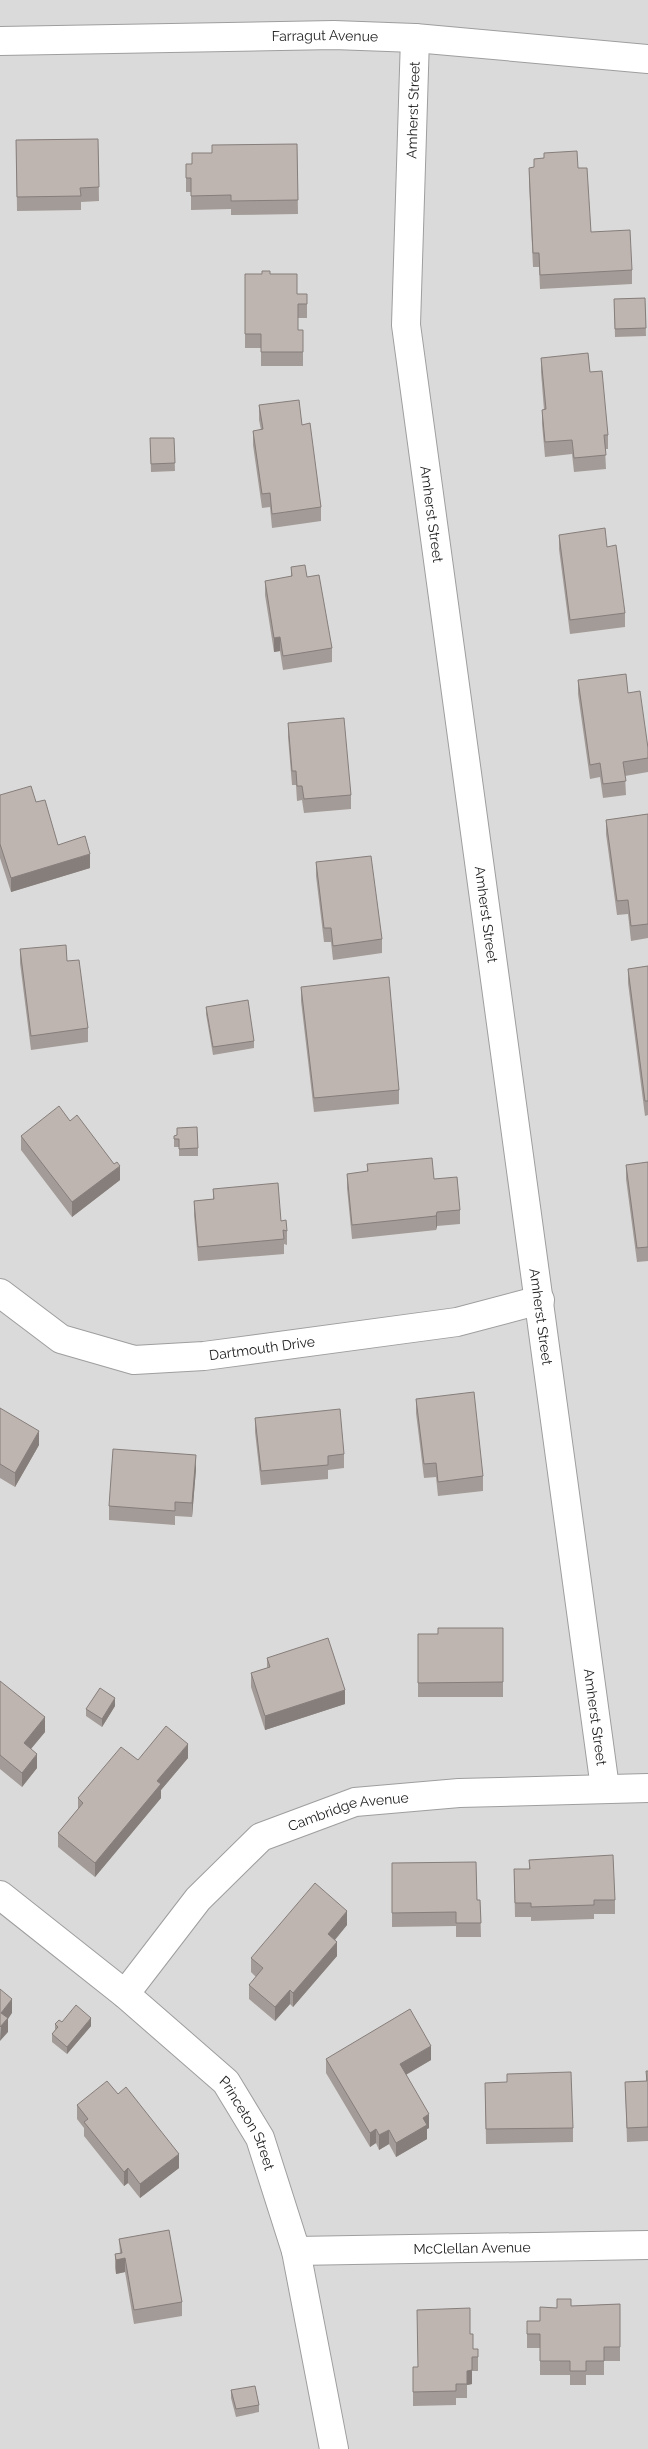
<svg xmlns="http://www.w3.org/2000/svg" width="648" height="2449" font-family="Raleway,sans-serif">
<rect width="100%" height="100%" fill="#eee9e4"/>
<path fill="#dbdada" d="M 0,0 L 648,0 L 648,2449 L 0,2449 Z"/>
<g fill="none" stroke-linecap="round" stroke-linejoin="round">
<defs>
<g id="street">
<path id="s1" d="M 415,38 L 406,325 L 605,1788"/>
<path id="s2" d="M 0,41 L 334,35 L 415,38 L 648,59"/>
<path id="s3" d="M 0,1293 L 61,1339 L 134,1360 L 204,1356 L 457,1322 L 540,1300"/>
<path id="s4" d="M 0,1895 L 125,1994 L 226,2082 L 260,2138 L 296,2251 L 334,2449"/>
<path id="s5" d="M 125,1994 L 198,1899 L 261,1837 L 355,1802 L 459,1793 L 648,1788"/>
<path id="s6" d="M 296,2251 L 648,2245"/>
</g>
</defs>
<use href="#street" stroke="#9e9e9e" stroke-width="30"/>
<use href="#street" stroke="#fff" stroke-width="28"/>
</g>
<path fill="#a39b97" d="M 98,139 L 99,201 L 81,202 L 81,210 L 17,211 L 16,140 Z
M 297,144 L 298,214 L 231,215 L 231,209 L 191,210 L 191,192 L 186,192 L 186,164 L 192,164 L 212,153 Z
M 544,153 L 578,168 L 591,232 L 632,270 L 632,284 L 540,289 L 539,267 L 533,267 L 529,182 L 529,168 L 534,167 L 534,159 L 544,158 Z
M 245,274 L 297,294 L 307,294 L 307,318 L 298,318 L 298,330 L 303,330 L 303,366 L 261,366 L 261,348 L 245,348 Z
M 645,298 L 646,336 L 615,337 L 614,299 Z
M 541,358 L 590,372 L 608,435 L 608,449 L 605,449 L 606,469 L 574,472 L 572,454 L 545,457 L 542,424 L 542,410 L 544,410 L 541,372 Z
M 259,405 L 302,425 L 321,507 L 321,521 L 272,528 L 270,507 L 262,508 L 253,445 L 253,431 L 261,430 L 259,420 Z
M 150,438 L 174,438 L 175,471 L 151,472 Z
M 559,535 L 607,547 L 625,613 L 625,627 L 570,634 L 559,549 Z
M 291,567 L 307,577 L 332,648 L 332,662 L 283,670 L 280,651 L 274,652 L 265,595 L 265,581 L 291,577 Z
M 578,680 L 628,693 L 648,748 L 648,772 L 625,776 L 626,795 L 603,798 L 600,777 L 590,779 L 578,694 Z
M 288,723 L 351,795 L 351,809 L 304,813 L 302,800 L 297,801 L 296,785 L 292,785 L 288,737 Z
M 0,795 L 36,802 L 58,845 L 90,868 L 11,892 L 0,858 Z
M 648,814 L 648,938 L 631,941 L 628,914 L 617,915 L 606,834 L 606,820 Z
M 316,862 L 382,939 L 382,953 L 333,960 L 331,942 L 324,942 L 316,876 Z
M 20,949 L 67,961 L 88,1028 L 88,1042 L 31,1050 L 20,963 Z
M 648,966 L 648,1115 L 645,1116 L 628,983 L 628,969 Z
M 301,987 L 399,1090 L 399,1104 L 314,1112 L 301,1001 Z
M 206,1007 L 254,1041 L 254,1048 L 213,1055 L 206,1014 Z
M 70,1121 L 120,1180 L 72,1217 L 21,1150 L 21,1136 Z
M 174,1136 L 198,1148 L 198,1156 L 179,1156 L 179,1147 L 174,1147 Z
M 648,1162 L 648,1261 L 637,1262 L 626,1179 L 626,1165 Z
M 367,1164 L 434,1179 L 460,1210 L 460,1224 L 437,1226 L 436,1230 L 352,1239 L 347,1188 L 347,1174 L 367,1172 Z
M 213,1189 L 281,1221 L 287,1231 L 287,1245 L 284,1244 L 284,1254 L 198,1261 L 194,1215 L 194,1201 L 213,1199 Z
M 416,1399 L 483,1476 L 483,1491 L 438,1496 L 436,1477 L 424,1478 L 416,1413 Z
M 0,1408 L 39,1445 L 15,1487 L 0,1478 Z
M 255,1418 L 344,1454 L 344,1468 L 328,1470 L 328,1479 L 261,1485 L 255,1432 Z
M 196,1469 L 192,1517 L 175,1516 L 175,1525 L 109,1520 L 109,1506 Z
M 503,1628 L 503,1697 L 418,1697 L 418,1634 L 438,1634 Z
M 267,1658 L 345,1704 L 265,1730 L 251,1687 L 251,1673 L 267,1668 Z
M 0,1681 L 45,1732 L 31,1749 L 37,1768 L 22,1787 L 0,1769 Z
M 115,1706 L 102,1727 L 86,1716 L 86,1709 Z
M 188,1758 L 161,1790 L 161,1798 L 95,1877 L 58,1847 L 58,1833 L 78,1809 L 78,1798 L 138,1760 Z
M 529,1860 L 615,1900 L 615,1914 L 594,1914 L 594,1919 L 531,1921 L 531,1917 L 515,1917 L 514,1869 L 529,1869 Z
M 392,1863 L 477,1900 L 480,1900 L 481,1937 L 456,1937 L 456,1926 L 392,1927 Z
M 347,1925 L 335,1940 L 337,1956 L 293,2007 L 290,2004 L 275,2021 L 249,1999 L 249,1985 L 256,1977 L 251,1972 L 251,1958 Z
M 62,2022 L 91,2026 L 67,2054 L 52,2042 L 52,2034 L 55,2030 L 55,2024 Z
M 326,2059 L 431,2060 L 406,2075 L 429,2128 L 427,2129 L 427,2139 L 396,2157 L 389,2144 L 379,2150 L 376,2143 L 370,2147 L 326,2073 Z
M 646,2071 L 648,2071 L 648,2141 L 627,2142 L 625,2082 L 646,2081 Z
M 485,2083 L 573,2128 L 573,2142 L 486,2144 Z
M 77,2105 L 179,2168 L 140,2198 L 128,2183 L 124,2186 L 84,2136 L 84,2128 L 77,2119 Z
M 119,2239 L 182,2302 L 182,2316 L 134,2324 L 125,2272 L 116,2274 L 115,2268 L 115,2254 L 120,2253 Z
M 620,2304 L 620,2361 L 604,2361 L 604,2375 L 586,2375 L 586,2385 L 570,2385 L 570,2375 L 540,2375 L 540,2348 L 527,2348 L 527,2321 L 540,2321 L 571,2306 Z
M 470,2334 L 473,2349 L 478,2357 L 478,2371 L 472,2371 L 472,2384 L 467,2385 L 467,2398 L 456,2398 L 456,2405 L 413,2406 L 413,2367 L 418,2367 Z
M 231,2390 L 259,2405 L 259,2412 L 236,2417 L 231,2398 Z"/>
<path fill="#857e7b" d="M 280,637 L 280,651 L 274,652 L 274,638 Z
M 90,854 L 90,868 L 11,892 L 11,878 Z
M 120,1166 L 120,1180 L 72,1217 L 72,1202 Z
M 437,1212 L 437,1226 L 436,1230 L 436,1216 Z
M 39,1431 L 39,1445 L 15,1487 L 15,1473 Z
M 196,1455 L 196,1469 L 192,1517 L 192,1503 Z
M 345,1690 L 345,1704 L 265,1730 L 265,1716 Z
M 115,1698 L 115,1706 L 102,1727 L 102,1719 Z
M 45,1717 L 45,1732 L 24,1757 L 24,1743 Z
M 188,1744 L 188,1758 L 161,1790 L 161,1798 L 95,1877 L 95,1863 L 157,1781 Z
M 37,1754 L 37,1768 L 22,1787 L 22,1773 Z
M 347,1911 L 347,1925 L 328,1948 L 328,1934 Z
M 337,1942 L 337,1956 L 293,2007 L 293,1993 Z
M 290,1990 L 290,2004 L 275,2021 L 275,2007 Z
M 12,1999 L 12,2013 L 8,2019 L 8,2032 L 0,2041 L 1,2013 Z
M 91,2018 L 91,2026 L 67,2054 L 67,2047 Z
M 431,2046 L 431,2060 L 400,2078 L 400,2064 Z
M 429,2114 L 429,2128 L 427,2129 L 427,2139 L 396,2157 L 396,2143 L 423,2118 Z
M 376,2129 L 376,2143 L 370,2147 L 370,2133 Z
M 389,2130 L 389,2144 L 379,2150 L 379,2135 Z
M 179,2154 L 179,2168 L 140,2198 L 140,2184 Z
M 128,2168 L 128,2183 L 124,2186 L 124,2172 Z
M 125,2258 L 125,2272 L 116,2274 L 116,2260 Z
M 472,2370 L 472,2384 L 467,2385 L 467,2371 Z"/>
<path fill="#beb4b0" stroke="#857e7b" d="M 98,139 L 99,187 L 80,188 L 81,196 L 17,197 L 16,140 Z
M 297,144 L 298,200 L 231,201 L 231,195 L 191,196 L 191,178 L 186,178 L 186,164 L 192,164 L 192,153 L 212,153 L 212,145 Z
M 577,151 L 578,168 L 587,168 L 591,232 L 630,230 L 632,270 L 540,275 L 539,253 L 533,253 L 529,168 L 534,167 L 534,159 L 544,158 L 544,153 Z
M 262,271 L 270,271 L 270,274 L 297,274 L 297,294 L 307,294 L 307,304 L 298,304 L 298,330 L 303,330 L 303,352 L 261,352 L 261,334 L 245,334 L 245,274 L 262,274 Z
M 645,298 L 646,328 L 615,329 L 614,299 Z
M 588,353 L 590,372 L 602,371 L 608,435 L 604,435 L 606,455 L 574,458 L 572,440 L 545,442 L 542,410 L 546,409 L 541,358 Z
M 299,400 L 302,425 L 310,423 L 321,507 L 272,514 L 270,493 L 262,494 L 253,431 L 263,429 L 259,405 Z
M 150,438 L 174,438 L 175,463 L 151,464 Z
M 605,528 L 607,547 L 616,545 L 625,613 L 570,620 L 559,535 Z
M 305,565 L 307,577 L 319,575 L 332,648 L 283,656 L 280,637 L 274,638 L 265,581 L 292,576 L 291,567 Z
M 626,674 L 628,693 L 640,691 L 648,748 L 648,758 L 623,762 L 626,781 L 603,784 L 600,763 L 590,765 L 578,680 Z
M 344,718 L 351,795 L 304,799 L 302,786 L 297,786 L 296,771 L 292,771 L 288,723 Z
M 31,786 L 36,802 L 45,800 L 58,845 L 85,836 L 90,854 L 11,878 L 0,844 L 0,795 Z
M 648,814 L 648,924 L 631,926 L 628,900 L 617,901 L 606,820 Z
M 371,856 L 382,939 L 333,946 L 331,928 L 324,928 L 316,862 Z
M 66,945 L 67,961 L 79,960 L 88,1028 L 31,1036 L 20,949 Z
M 648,966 L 648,1101 L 645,1101 L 628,969 Z
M 389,977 L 399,1090 L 314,1098 L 301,987 Z
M 248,1000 L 254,1041 L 213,1047 L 206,1007 Z
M 59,1106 L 70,1121 L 77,1115 L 114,1164 L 117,1162 L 120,1166 L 72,1202 L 21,1136 Z
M 197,1127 L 198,1148 L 179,1149 L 179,1139 L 174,1139 L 174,1136 L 177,1135 L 177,1128 Z
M 432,1158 L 434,1179 L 457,1177 L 460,1210 L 437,1212 L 436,1216 L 352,1225 L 347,1174 L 368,1171 L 367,1164 Z
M 648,1162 L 648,1247 L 637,1248 L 626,1165 Z
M 278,1183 L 281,1221 L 286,1220 L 287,1231 L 283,1230 L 284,1239 L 198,1247 L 194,1201 L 214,1199 L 213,1189 Z
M 474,1392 L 483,1476 L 438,1482 L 436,1463 L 424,1464 L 416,1399 Z
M 0,1408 L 39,1431 L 15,1473 L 0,1464 Z
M 340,1409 L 344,1454 L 328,1456 L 328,1465 L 261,1471 L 255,1418 Z
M 113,1449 L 196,1455 L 192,1503 L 175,1502 L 175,1511 L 109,1506 Z
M 438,1628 L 503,1628 L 503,1682 L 418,1683 L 418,1634 L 438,1634 Z
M 328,1638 L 345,1690 L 265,1716 L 251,1673 L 270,1667 L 267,1658 Z
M 0,1681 L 45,1717 L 24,1743 L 37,1754 L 22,1773 L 0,1755 Z
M 100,1688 L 115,1698 L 102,1719 L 86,1709 Z
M 166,1726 L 188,1744 L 157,1781 L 161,1784 L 95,1863 L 58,1833 L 83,1803 L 78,1798 L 121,1747 L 138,1760 Z
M 613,1855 L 615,1900 L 594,1900 L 594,1905 L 531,1907 L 531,1903 L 515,1903 L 514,1869 L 530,1869 L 529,1860 Z
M 476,1862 L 477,1900 L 480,1900 L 481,1923 L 456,1923 L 456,1912 L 392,1913 L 392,1863 Z
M 315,1883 L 347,1911 L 328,1934 L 337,1942 L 293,1993 L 290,1990 L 275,2007 L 249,1985 L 263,1968 L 251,1958 Z
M 0,1989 L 12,1999 L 1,2013 L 8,2018 L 0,2027 Z
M 76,2005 L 91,2018 L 67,2047 L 52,2034 L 58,2027 L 55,2024 L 59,2020 L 62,2022 Z
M 410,2009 L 431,2046 L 400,2064 L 429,2114 L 423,2118 L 427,2125 L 396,2143 L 389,2130 L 379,2135 L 376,2129 L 370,2133 L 326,2059 Z
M 646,2071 L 648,2071 L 648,2127 L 627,2128 L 625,2082 L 647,2081 Z
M 571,2072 L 573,2128 L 486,2129 L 485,2083 L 507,2082 L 507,2074 Z
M 107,2081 L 118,2094 L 126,2087 L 179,2154 L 140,2184 L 128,2168 L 124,2172 L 84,2122 L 88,2119 L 77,2105 Z
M 169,2230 L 182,2302 L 134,2310 L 125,2258 L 116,2260 L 115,2254 L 122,2253 L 119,2239 Z
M 557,2299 L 571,2299 L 571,2306 L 620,2304 L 620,2347 L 604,2347 L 604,2361 L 586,2361 L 586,2371 L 570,2371 L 570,2361 L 540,2361 L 540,2334 L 527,2334 L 527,2321 L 540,2321 L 540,2307 L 557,2308 Z
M 470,2308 L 470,2334 L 473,2334 L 473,2349 L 478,2349 L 478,2357 L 472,2357 L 472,2370 L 467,2371 L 467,2384 L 456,2384 L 456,2391 L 413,2392 L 413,2367 L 418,2367 L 417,2310 Z
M 255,2386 L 259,2405 L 236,2409 L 231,2390 Z"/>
<g text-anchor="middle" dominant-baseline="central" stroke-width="4" stroke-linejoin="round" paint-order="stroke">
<g font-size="14" fill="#1d1d1d" stroke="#fff">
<text stroke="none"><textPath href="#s2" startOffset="325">Farragut Avenue</textPath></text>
<text transform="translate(413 110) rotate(-88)">Amherst Street</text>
<text stroke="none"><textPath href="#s1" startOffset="478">Amherst Street</textPath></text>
<text stroke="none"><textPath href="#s1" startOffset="882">Amherst Street</textPath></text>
<text stroke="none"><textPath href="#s1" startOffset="1288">Amherst Street</textPath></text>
<text stroke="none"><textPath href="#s3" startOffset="281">Dartmouth Drive</textPath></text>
<text stroke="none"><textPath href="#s1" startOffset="1692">Amherst Street</textPath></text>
<text stroke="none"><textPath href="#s5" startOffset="300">Cambridge Avenue</textPath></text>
<text stroke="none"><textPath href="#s4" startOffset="340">Princeton Street</textPath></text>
<text stroke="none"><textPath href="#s6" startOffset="176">McClellan Avenue</textPath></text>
</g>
</g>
</svg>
